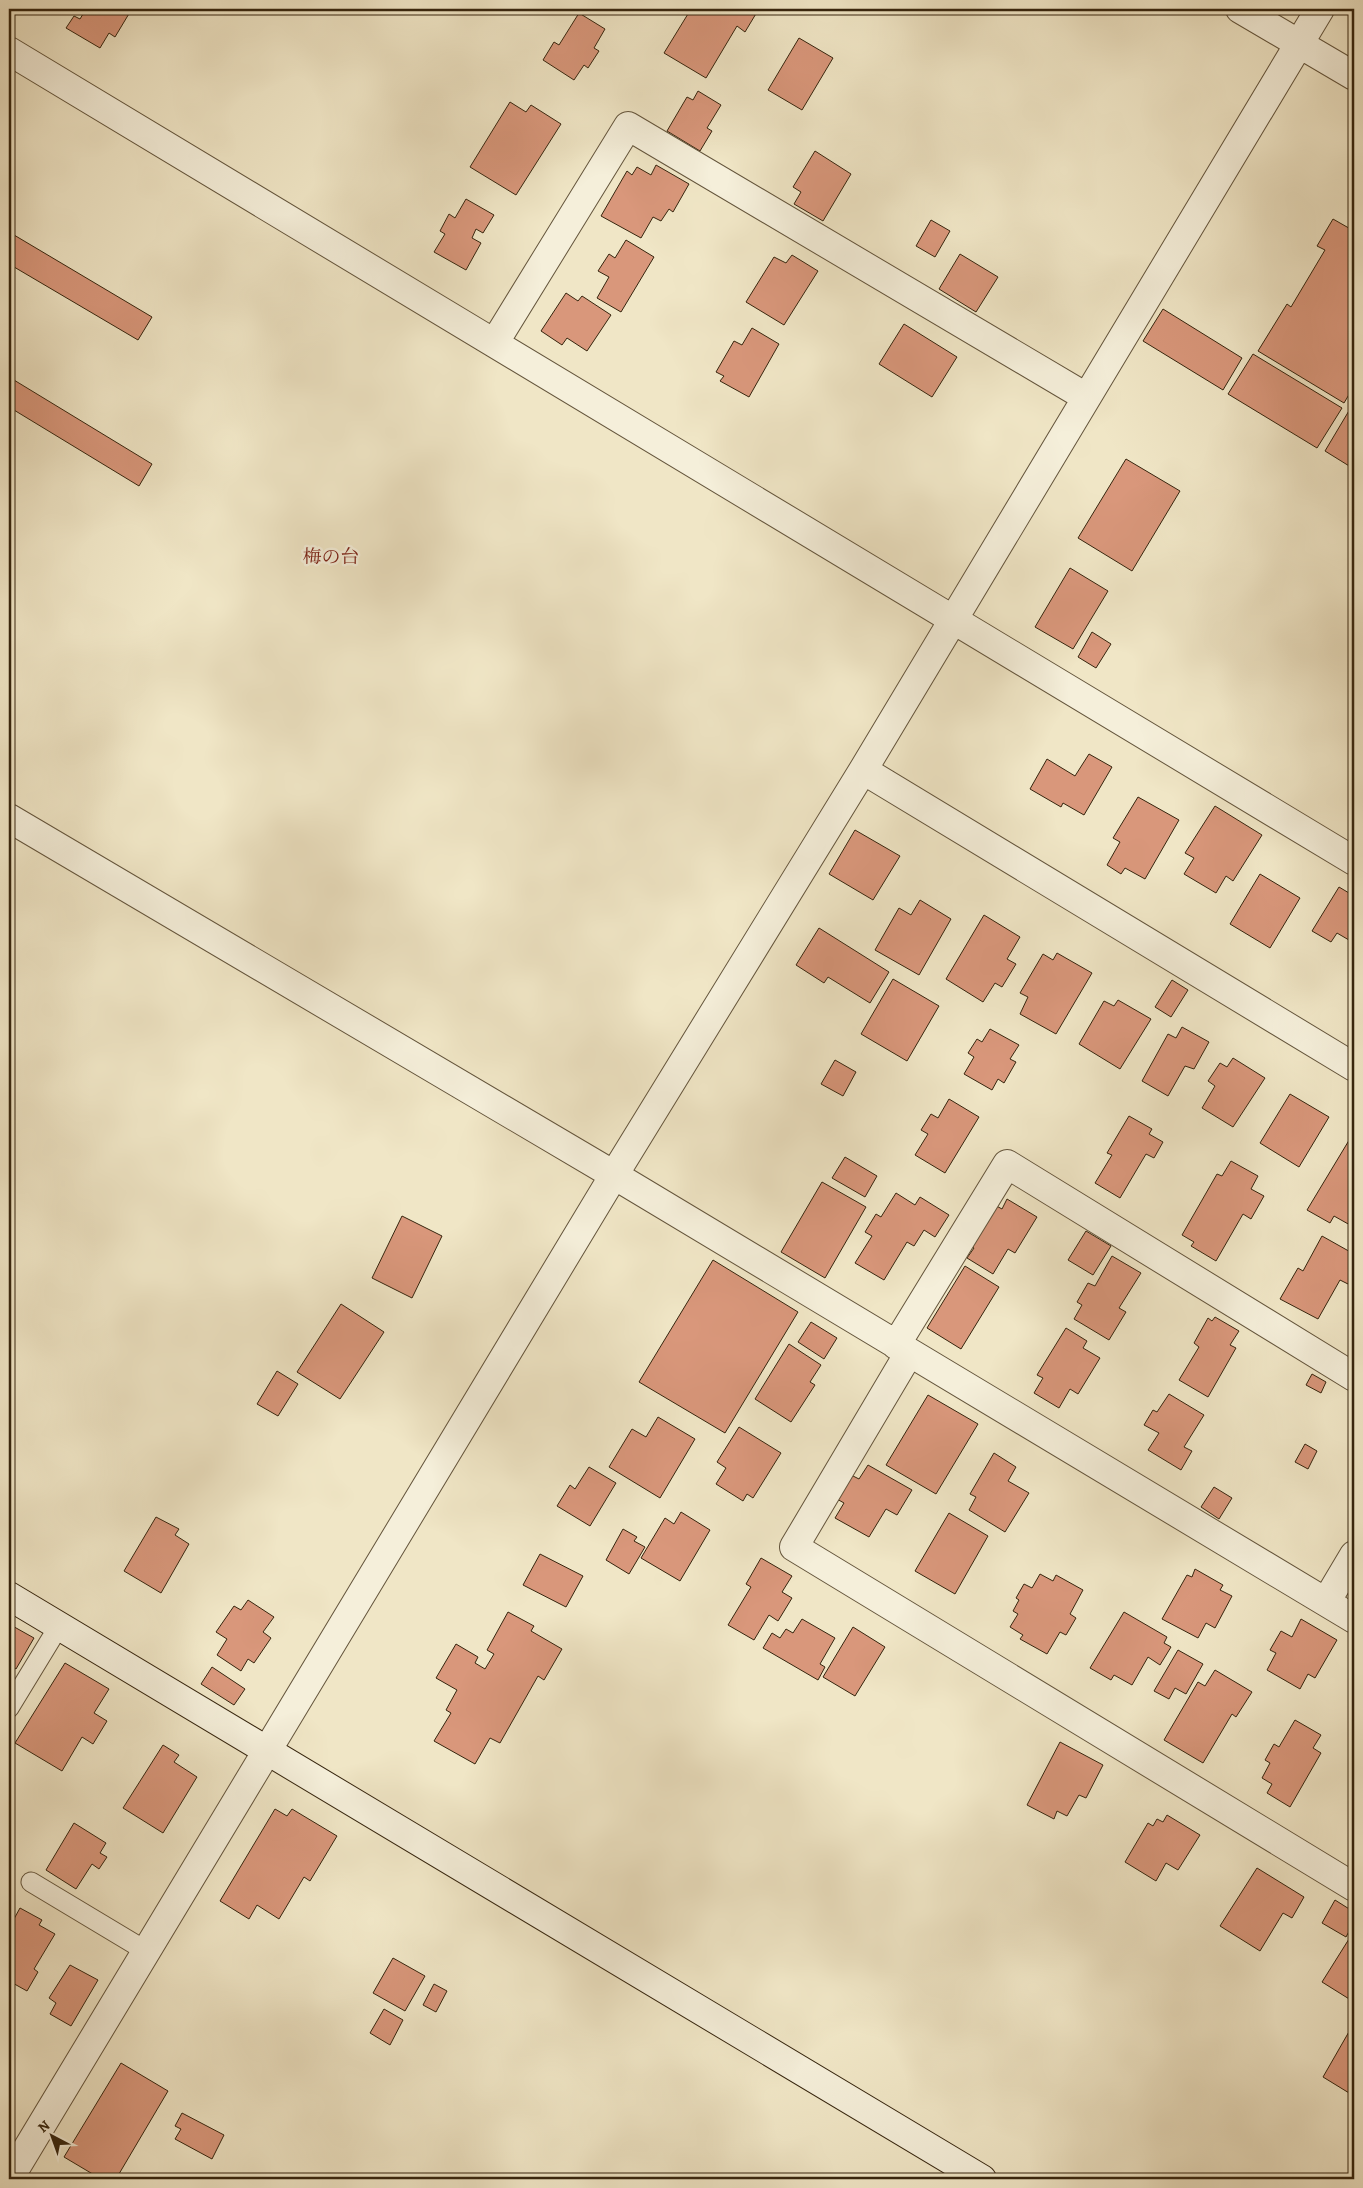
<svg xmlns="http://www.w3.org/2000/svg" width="1363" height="2188" font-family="Alegreya,'Noto Serif JP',serif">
<rect width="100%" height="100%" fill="#f0e6c6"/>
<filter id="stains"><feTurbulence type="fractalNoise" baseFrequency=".004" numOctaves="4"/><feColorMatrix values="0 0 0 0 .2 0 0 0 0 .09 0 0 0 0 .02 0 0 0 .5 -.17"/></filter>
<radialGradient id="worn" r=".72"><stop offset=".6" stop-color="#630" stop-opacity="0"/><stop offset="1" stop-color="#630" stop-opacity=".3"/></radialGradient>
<path fill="#d9977b" stroke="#36250e" d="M 86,9 L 125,9 L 130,12 L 115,37 L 109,33 L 100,48 L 66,28 L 74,16 L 80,19 Z
M 691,9 L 752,9 L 757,12 L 745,32 L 737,26 L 706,78 L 664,53 Z
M 579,13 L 605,29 L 594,48 L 599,51 L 588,68 L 584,65 L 574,80 L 543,60 L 554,42 L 559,45 Z
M 799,38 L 833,58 L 802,110 L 768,90 Z
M 698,91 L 721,105 L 707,128 L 712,131 L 700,151 L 667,131 L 687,97 L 693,100 Z
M 510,102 L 526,112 L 531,105 L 561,124 L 516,195 L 470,167 Z
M 815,151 L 851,174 L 823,221 L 794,204 L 801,192 L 793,187 Z
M 656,165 L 689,184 L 673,212 L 669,209 L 661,221 L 653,217 L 641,238 L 601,216 L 627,171 L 632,175 L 637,167 L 651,175 Z
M 466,199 L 494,215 L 483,233 L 476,229 L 472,238 L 481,243 L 466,270 L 434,252 L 445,234 L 440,231 L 449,214 L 455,218 Z
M 1333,219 L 1354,231 L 1354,386 L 1344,403 L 1258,351 L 1287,304 L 1291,307 L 1325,250 L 1317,246 Z
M 931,220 L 950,231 L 935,257 L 916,246 Z
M 9,232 L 152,317 L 138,340 L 9,264 Z
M 626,240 L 654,257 L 621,312 L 597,298 L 609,277 L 598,271 L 609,254 L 615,258 Z
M 960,254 L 998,277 L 976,312 L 939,289 Z
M 792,255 L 818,271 L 784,325 L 746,302 L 774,257 L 786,263 Z
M 566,293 L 578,301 L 582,296 L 611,315 L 587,351 L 567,338 L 562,345 L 541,331 Z
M 1163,309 L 1242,358 L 1223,390 L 1143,341 Z
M 904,324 L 957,357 L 932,397 L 879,364 Z
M 752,328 L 779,344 L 749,397 L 720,381 L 724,376 L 716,372 L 734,341 L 742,345 Z
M 1253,354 L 1342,408 L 1317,448 L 1228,394 Z
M 9,377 L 152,464 L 139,486 L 9,407 Z
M 1353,404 L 1354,404 L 1354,469 L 1325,451 Z
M 1126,459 L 1180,491 L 1132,571 L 1078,538 Z
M 1070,568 L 1108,591 L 1073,649 L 1035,627 Z
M 1092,632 L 1111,644 L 1096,668 L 1078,657 Z
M 1089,754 L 1112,767 L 1084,815 L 1063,803 L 1061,807 L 1030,789 L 1047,759 L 1075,776 Z
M 1138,797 L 1179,820 L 1145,879 L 1125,868 L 1121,874 L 1107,865 L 1120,842 L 1113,838 Z
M 1215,806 L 1262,835 L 1233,881 L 1226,876 L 1216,893 L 1184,874 L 1194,858 L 1185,853 Z
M 855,830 L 900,856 L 873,900 L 829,874 Z
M 1260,874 L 1300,898 L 1270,948 L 1230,924 Z
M 1339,887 L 1354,896 L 1354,943 L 1337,933 L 1331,942 L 1312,931 Z
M 920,900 L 951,919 L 919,975 L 875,950 L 899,908 L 911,915 Z
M 984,915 L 1020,937 L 1007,959 L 1016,964 L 1002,987 L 995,983 L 983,1002 L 946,979 Z
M 819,928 L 889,972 L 870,1003 L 828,977 L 824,983 L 796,965 Z
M 1057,953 L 1092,973 L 1056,1034 L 1020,1014 L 1028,997 L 1020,993 L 1043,954 L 1053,960 Z
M 893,979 L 939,1006 L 907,1061 L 861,1034 Z
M 1172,980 L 1188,990 L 1171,1017 L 1155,1007 Z
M 1118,1000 L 1151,1019 L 1120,1069 L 1079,1044 L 1104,1001 L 1114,1006 Z
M 1182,1027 L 1209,1042 L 1194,1069 L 1185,1066 L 1168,1096 L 1142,1081 L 1168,1034 L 1176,1038 Z
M 990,1029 L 1019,1045 L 1010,1059 L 1016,1062 L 1004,1083 L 998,1079 L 992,1090 L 964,1074 L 974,1057 L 968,1053 L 977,1039 L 982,1042 Z
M 1233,1058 L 1265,1078 L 1233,1127 L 1202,1108 L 1215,1086 L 1208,1081 L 1220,1063 L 1227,1067 Z
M 835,1060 L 856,1072 L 843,1096 L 821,1084 Z
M 1290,1094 L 1329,1117 L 1299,1167 L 1260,1143 Z
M 949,1099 L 979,1117 L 945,1173 L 915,1155 L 928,1134 L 921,1130 L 931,1114 L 938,1118 Z
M 1129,1116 L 1152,1129 L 1149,1134 L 1163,1142 L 1154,1158 L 1146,1154 L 1120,1198 L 1095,1183 L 1112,1155 L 1107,1153 Z
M 1351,1137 L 1354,1139 L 1354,1217 L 1350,1225 L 1334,1216 L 1330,1223 L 1307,1210 Z
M 845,1157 L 877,1176 L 865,1197 L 832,1178 Z
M 1231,1161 L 1258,1176 L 1251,1189 L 1264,1196 L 1251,1219 L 1243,1214 L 1216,1261 L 1191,1246 L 1194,1242 L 1182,1235 L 1217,1174 L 1222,1176 Z
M 822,1182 L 866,1207 L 825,1278 L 781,1252 Z
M 896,1193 L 915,1205 L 920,1197 L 949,1215 L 935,1237 L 924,1230 L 914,1246 L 907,1242 L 884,1280 L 855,1263 L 872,1236 L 865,1232 L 876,1214 L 881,1217 Z
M 1007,1199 L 1037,1217 L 1015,1253 L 1008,1249 L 993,1274 L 967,1258 L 974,1248 L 968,1244 L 993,1204 L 1002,1209 Z
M 402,1216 L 442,1236 L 412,1298 L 372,1278 Z
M 1086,1231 L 1111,1246 L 1093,1275 L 1068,1260 Z
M 1322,1236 L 1354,1254 L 1354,1282 L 1352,1286 L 1340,1280 L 1318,1319 L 1280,1299 L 1298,1268 L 1303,1271 Z
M 1112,1256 L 1141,1273 L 1119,1308 L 1126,1312 L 1109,1340 L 1074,1319 L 1082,1305 L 1077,1302 L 1088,1283 L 1095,1286 Z
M 713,1260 L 798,1312 L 725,1433 L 639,1382 Z
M 965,1266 L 999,1287 L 961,1349 L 927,1328 Z
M 341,1304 L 384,1332 L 340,1399 L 297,1372 Z
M 1215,1317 L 1239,1331 L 1230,1345 L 1236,1348 L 1208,1397 L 1179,1380 L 1199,1347 L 1194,1343 L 1208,1318 L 1212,1321 Z
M 811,1322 L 837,1338 L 824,1359 L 798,1342 Z
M 1066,1328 L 1087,1341 L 1083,1348 L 1100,1358 L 1078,1394 L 1070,1389 L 1059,1408 L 1034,1393 L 1043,1378 L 1037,1375 Z
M 789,1344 L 821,1365 L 810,1382 L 815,1385 L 791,1422 L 755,1399 Z
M 277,1371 L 298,1384 L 278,1416 L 257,1404 Z
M 1312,1374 L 1326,1382 L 1321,1393 L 1306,1385 Z
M 1169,1394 L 1204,1415 L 1184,1447 L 1192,1451 L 1181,1470 L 1148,1450 L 1159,1433 L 1144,1425 L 1153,1410 L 1157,1412 Z
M 928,1395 L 978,1424 L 936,1494 L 886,1465 Z
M 658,1417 L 695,1439 L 660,1498 L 609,1467 L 632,1429 L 646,1437 Z
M 739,1427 L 781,1453 L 753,1498 L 747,1494 L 743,1501 L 716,1484 L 726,1468 L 717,1462 Z
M 1305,1444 L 1317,1451 L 1308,1469 L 1295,1462 Z
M 994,1453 L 1016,1467 L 1008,1481 L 1029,1493 L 1005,1532 L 969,1510 L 976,1497 L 970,1494 Z
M 868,1465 L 912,1490 L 897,1515 L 886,1509 L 869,1537 L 835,1518 L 844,1503 L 837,1499 L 851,1475 L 859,1479 Z
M 589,1467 L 616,1483 L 590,1526 L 557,1506 L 570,1485 L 575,1489 Z
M 1214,1487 L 1232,1498 L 1219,1519 L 1201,1507 Z
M 681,1512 L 710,1530 L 680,1581 L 641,1558 L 665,1518 L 674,1524 Z
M 949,1513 L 988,1536 L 955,1594 L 915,1571 Z
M 156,1517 L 179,1529 L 175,1535 L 189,1544 L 161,1593 L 124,1571 Z
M 623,1529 L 637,1537 L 634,1541 L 645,1547 L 629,1574 L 606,1560 Z
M 540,1554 L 583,1576 L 566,1607 L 523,1585 Z
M 761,1558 L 792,1576 L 782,1592 L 792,1598 L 778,1621 L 769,1615 L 754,1640 L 728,1625 L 751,1587 L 746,1584 Z
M 1195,1569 L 1223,1585 L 1220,1590 L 1232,1596 L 1215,1628 L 1206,1623 L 1198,1638 L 1162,1619 L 1187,1575 L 1192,1577 Z
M 1040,1574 L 1053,1581 L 1056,1575 L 1083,1590 L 1070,1614 L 1076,1618 L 1066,1635 L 1060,1632 L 1047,1654 L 1020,1639 L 1023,1635 L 1010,1627 L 1018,1614 L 1013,1611 L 1019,1600 L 1016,1598 L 1024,1584 L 1032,1588 Z
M 248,1600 L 274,1617 L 263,1632 L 271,1638 L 254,1663 L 248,1659 L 241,1671 L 217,1655 L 227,1639 L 216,1632 L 234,1606 L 241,1610 Z
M 508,1612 L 534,1626 L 531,1631 L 562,1649 L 544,1680 L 538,1676 L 500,1743 L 490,1738 L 475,1764 L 434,1741 L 451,1713 L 446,1710 L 457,1690 L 436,1678 L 456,1644 L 478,1657 L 475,1663 L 485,1669 L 494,1654 L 487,1650 Z
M 1124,1612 L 1167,1637 L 1164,1643 L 1171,1647 L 1160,1665 L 1148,1657 L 1132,1685 L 1114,1675 L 1111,1680 L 1090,1668 Z
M 802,1619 L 835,1638 L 820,1664 L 825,1667 L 818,1680 L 763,1648 L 772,1633 L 780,1638 L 786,1629 L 793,1633 Z
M 1301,1619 L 1337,1640 L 1315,1678 L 1308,1674 L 1300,1689 L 1267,1670 L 1276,1653 L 1270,1650 L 1281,1631 L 1292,1637 Z
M 9,1624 L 34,1638 L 16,1669 L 9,1664 Z
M 853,1627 L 885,1647 L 855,1696 L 823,1677 Z
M 1178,1650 L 1203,1664 L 1186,1694 L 1175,1688 L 1169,1699 L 1154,1691 Z
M 65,1663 L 109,1689 L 94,1713 L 107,1721 L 93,1744 L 82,1737 L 62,1771 L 15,1743 Z
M 212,1667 L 245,1689 L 234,1705 L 201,1684 Z
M 1215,1670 L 1252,1692 L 1236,1717 L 1232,1714 L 1203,1763 L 1164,1740 L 1198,1682 L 1205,1686 Z
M 1295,1720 L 1321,1735 L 1313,1748 L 1321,1753 L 1290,1807 L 1267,1793 L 1272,1784 L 1262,1778 L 1270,1763 L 1265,1760 L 1274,1744 L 1279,1747 Z
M 1060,1742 L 1103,1765 L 1086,1798 L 1079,1795 L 1067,1816 L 1057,1811 L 1054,1819 L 1027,1805 Z
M 163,1745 L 179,1755 L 174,1762 L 197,1777 L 163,1833 L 123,1808 Z
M 275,1809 L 287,1816 L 292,1809 L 337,1836 L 310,1881 L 304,1877 L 279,1919 L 257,1905 L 249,1919 L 220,1901 Z
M 1167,1815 L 1200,1835 L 1178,1870 L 1166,1863 L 1156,1881 L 1125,1862 L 1148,1823 L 1153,1826 L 1157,1819 L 1163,1822 Z
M 74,1823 L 106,1843 L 100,1853 L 107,1857 L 99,1869 L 92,1864 L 76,1889 L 46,1870 Z
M 1257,1868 L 1304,1897 L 1292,1918 L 1283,1913 L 1260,1951 L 1220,1926 Z
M 1335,1900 L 1354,1912 L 1354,1922 L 1346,1937 L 1322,1923 Z
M 20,1908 L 42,1920 L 39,1925 L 55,1934 L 34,1969 L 38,1972 L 27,1991 L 9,1981 L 9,1928 Z
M 1354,1931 L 1354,2002 L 1322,1982 Z
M 393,1958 L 425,1976 L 405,2011 L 373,1993 Z
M 70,1965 L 98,1980 L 71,2026 L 50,2014 L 56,2003 L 49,1998 Z
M 434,1984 L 447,1991 L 436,2012 L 423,2005 Z
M 384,2009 L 403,2020 L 390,2045 L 370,2033 Z
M 1354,2023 L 1354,2096 L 1323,2077 Z
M 121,2063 L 168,2091 L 116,2179 L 101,2179 L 64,2157 Z
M 182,2113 L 224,2135 L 212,2159 L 175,2139 L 181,2129 L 175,2126 Z"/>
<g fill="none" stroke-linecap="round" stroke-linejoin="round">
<defs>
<path id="lane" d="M 9,1708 L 59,1626
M 31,1882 L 146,1951"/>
<path id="street" d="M 1240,9 L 1354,76
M 9,51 L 1354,861
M 495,342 L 628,126 L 1086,397
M 863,770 L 1354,1067
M 9,818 L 614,1175 L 1354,1619
M 896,1345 L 1007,1164 L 1354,1377
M 909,1353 L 794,1547 L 1354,1887
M 1326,1602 L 1354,1555
M 9,2179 L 614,1175 L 863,770 L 1320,9"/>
<path id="secondary" d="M 9,1596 L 982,2179"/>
</defs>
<use href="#lane" stroke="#64553c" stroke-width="21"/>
<use href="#street" stroke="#64553c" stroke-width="30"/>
<use href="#secondary" stroke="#36250e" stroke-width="30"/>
<use href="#lane" stroke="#f5efda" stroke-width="19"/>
<use href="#street" stroke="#f5efda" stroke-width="28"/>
<use href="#secondary" stroke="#f5efda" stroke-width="28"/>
</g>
<g text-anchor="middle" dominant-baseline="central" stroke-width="5" stroke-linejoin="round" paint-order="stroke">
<g font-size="19" fill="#7a1f14" stroke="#f5efda">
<text x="331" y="557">梅の台</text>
</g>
</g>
<rect width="1363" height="2188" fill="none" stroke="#f0e6c6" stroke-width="30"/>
<rect x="10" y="10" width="1343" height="2168" fill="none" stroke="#36250e" stroke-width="2.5"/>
<rect x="15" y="15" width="1333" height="2158" fill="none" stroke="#36250e"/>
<g transform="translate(52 2136) rotate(319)" stroke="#f5efda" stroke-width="4" paint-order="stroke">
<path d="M0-4L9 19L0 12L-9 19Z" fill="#36250e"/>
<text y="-8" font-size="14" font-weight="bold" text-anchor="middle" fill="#36250e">N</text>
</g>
<rect width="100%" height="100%" filter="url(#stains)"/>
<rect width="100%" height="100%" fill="url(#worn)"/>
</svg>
